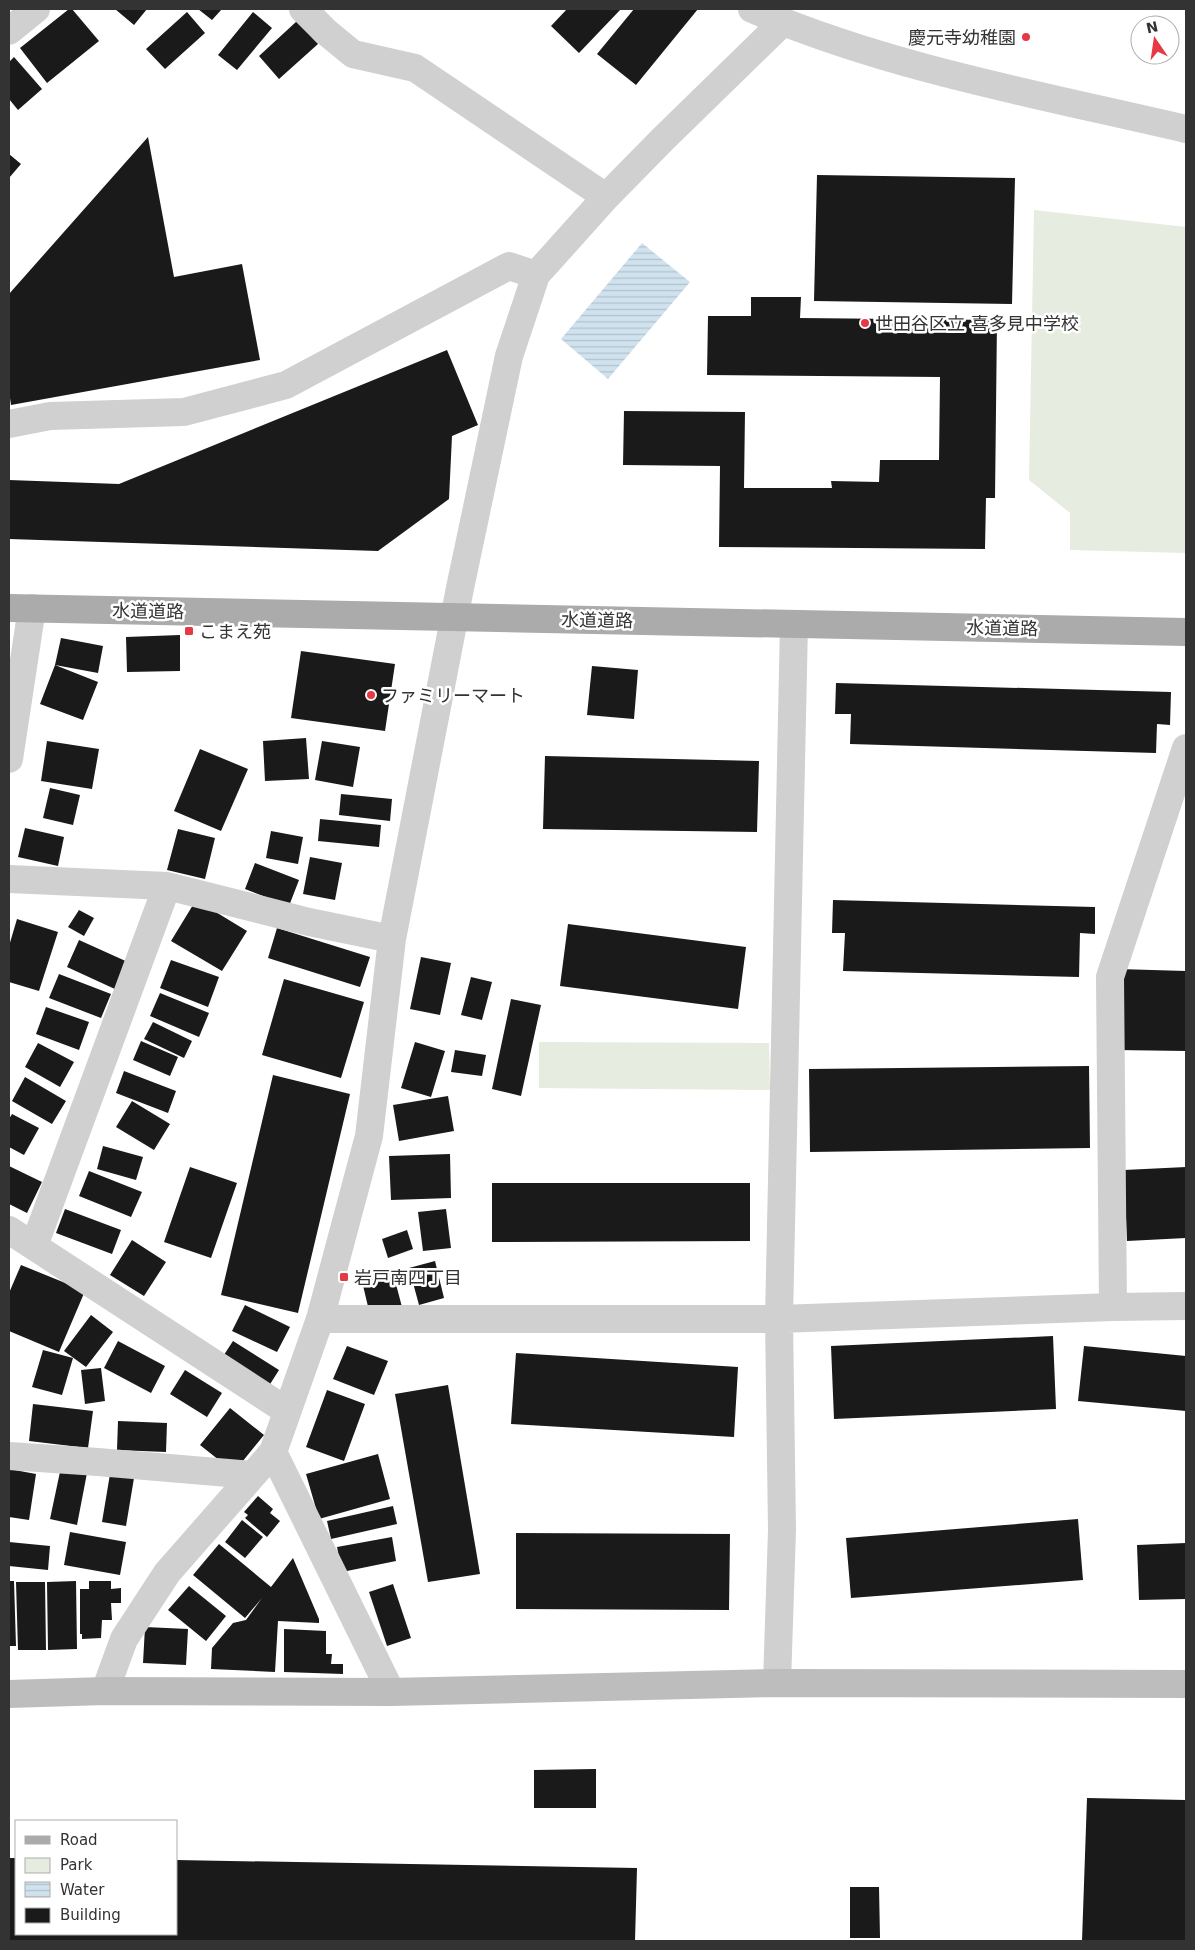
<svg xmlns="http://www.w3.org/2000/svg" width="1195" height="1950" font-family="'DejaVu Sans','Noto Sans JP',sans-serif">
<defs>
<pattern id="water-rules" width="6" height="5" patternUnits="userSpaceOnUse" patternTransform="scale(1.25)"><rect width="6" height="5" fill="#cfe2ee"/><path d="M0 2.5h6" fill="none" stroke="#b2c2cd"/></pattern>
</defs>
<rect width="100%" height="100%" fill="#fff"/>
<path fill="#e6ecdf" d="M 1034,210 L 1186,227 L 1186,553 L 1070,550 L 1070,513 L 1029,480 Z
M 539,1042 L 769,1043 L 770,1090 L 539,1088 Z"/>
<path fill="url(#water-rules)" d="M 642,243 L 690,282 L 608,379 L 561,339 Z"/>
<path fill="#1a1a1a" d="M 69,9 L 72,9 L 99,41 L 47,83 L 20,48 Z
M 115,9 L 147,9 L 134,25 Z
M 198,9 L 222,9 L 212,20 Z
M 567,9 L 621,9 L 579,53 L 551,26 Z
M 634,9 L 698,9 L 636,85 L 597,54 Z
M 187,12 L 205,33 L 165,69 L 146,49 Z
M 253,12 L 272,28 L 237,70 L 218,55 Z
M 297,21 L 318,44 L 279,79 L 259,56 Z
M 14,57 L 42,89 L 18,110 L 9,99 L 9,62 Z
M 148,137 L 174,277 L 242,264 L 260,360 L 11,405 L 9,391 L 9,294 Z
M 9,154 L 21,164 L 9,178 Z
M 817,175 L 1015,178 L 1012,304 L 814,301 Z
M 751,297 L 801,297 L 800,318 L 997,320 L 995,498 L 986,498 L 985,549 L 719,547 L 720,466 L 623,465 L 624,411 L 745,412 L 744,488 L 832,488 L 831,481 L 879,482 L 880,460 L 939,460 L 940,377 L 707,375 L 708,316 L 751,316 Z
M 447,350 L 478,425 L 452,436 L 449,499 L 378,551 L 9,539 L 9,480 L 119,484 Z
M 180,635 L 180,671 L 127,672 L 126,637 Z
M 61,638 L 103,646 L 98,673 L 55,665 Z
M 301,651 L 395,664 L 385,731 L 291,718 Z
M 55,665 L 98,682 L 83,720 L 40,704 Z
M 592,666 L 638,670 L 634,719 L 587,715 Z
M 836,683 L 1171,692 L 1170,725 L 1157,724 L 1156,753 L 850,744 L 851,714 L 835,714 Z
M 306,738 L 309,779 L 265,781 L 263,741 Z
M 47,741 L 99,749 L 92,789 L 41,781 Z
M 322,741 L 360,747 L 353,787 L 315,780 Z
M 200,749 L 248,769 L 221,831 L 174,811 Z
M 545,756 L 759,761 L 757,832 L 543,829 Z
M 50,788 L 80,795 L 73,825 L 43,818 Z
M 341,794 L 392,799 L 390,821 L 339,815 Z
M 320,819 L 381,825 L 379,847 L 318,841 Z
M 25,828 L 64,837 L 58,866 L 18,857 Z
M 178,829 L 215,838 L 205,879 L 167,870 Z
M 271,831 L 303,837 L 298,864 L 266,858 Z
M 310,857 L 342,863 L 335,900 L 303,894 Z
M 255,863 L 299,880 L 289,906 L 245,889 Z
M 196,900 L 247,931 L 222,971 L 171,941 Z
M 833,900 L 1095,907 L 1095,934 L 1080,933 L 1079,977 L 843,971 L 845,933 L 832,933 Z
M 79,910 L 94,918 L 84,936 L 68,927 Z
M 17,919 L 58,932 L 39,991 L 9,982 L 9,946 Z
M 568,924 L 746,947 L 738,1009 L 560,986 Z
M 277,928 L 370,957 L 360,987 L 268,958 Z
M 79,940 L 130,963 L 117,990 L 67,967 Z
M 421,957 L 451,963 L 440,1015 L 410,1009 Z
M 171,960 L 219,977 L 208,1007 L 160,988 Z
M 1118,969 L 1186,971 L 1186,1051 L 1116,1050 Z
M 59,974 L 111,994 L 101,1018 L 49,998 Z
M 471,977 L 492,982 L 482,1020 L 461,1015 Z
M 284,979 L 364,1002 L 341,1078 L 262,1055 Z
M 160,993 L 209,1013 L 199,1037 L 150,1016 Z
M 511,999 L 541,1005 L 521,1096 L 492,1089 Z
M 46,1007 L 89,1022 L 79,1050 L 36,1034 Z
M 153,1022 L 192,1041 L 184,1058 L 144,1039 Z
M 141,1041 L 178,1057 L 170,1076 L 133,1060 Z
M 415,1042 L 445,1051 L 431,1097 L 401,1088 Z
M 38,1043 L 74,1062 L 60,1087 L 25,1067 Z
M 455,1050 L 486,1055 L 482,1076 L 451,1072 Z
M 1089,1066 L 1090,1148 L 810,1152 L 809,1069 Z
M 124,1071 L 176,1091 L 168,1113 L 116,1093 Z
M 273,1075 L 350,1094 L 298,1313 L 221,1295 Z
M 25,1077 L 66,1101 L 52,1124 L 12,1101 Z
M 448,1096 L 454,1131 L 399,1141 L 393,1105 Z
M 132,1101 L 170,1124 L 154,1150 L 116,1127 Z
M 12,1114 L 39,1128 L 24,1155 L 9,1147 L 9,1119 Z
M 103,1146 L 143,1157 L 136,1180 L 97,1169 Z
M 450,1154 L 451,1198 L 391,1200 L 389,1156 Z
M 9,1166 L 42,1182 L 27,1213 L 9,1204 Z
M 190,1167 L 237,1183 L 211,1258 L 164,1242 Z
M 1186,1167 L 1186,1238 L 1127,1241 L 1124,1170 Z
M 89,1171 L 142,1192 L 131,1217 L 79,1196 Z
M 492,1183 L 750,1183 L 750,1241 L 492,1242 Z
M 65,1209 L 121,1230 L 112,1254 L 56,1233 Z
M 446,1209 L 451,1248 L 423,1251 L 418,1212 Z
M 407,1230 L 413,1249 L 388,1258 L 382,1239 Z
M 132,1240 L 166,1262 L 144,1296 L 110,1275 Z
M 435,1261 L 444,1298 L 419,1305 L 409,1268 Z
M 21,1265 L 85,1291 L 59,1352 L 9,1331 L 9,1293 Z
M 392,1269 L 402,1307 L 370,1315 L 361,1277 Z
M 245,1305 L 290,1327 L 277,1352 L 232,1331 Z
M 91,1315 L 113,1332 L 86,1367 L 64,1351 Z
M 1053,1336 L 1056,1409 L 834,1419 L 831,1346 Z
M 118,1341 L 165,1366 L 151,1393 L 104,1368 Z
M 233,1341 L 279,1370 L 267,1389 L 220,1361 Z
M 347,1346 L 388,1361 L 374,1395 L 333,1379 Z
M 1084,1346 L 1186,1356 L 1186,1411 L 1078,1401 Z
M 43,1350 L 73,1358 L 62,1395 L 32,1387 Z
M 516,1353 L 738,1367 L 734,1437 L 511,1424 Z
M 101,1368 L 105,1401 L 85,1404 L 81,1370 Z
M 185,1370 L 222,1393 L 207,1417 L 170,1394 Z
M 448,1385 L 480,1574 L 428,1582 L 395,1394 Z
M 327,1390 L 365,1404 L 344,1461 L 306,1447 Z
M 33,1404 L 93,1411 L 88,1448 L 29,1441 Z
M 230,1408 L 264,1435 L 234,1472 L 200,1445 Z
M 118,1421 L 167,1423 L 166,1452 L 117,1450 Z
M 378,1454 L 390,1499 L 319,1519 L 306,1474 Z
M 61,1467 L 87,1473 L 77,1525 L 50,1519 Z
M 9,1469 L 36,1474 L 29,1520 L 9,1517 Z
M 110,1474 L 134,1478 L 126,1526 L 102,1522 Z
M 258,1496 L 273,1509 L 270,1513 L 280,1521 L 267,1537 L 245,1518 L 248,1515 L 244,1512 Z
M 393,1506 L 397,1524 L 331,1539 L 327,1521 Z
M 1078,1519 L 1083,1580 L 851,1598 L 846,1538 Z
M 242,1520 L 263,1537 L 245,1558 L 225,1542 Z
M 70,1532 L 126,1542 L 120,1575 L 64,1565 Z
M 516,1533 L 730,1534 L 729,1610 L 516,1609 Z
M 392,1537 L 396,1561 L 342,1572 L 337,1547 Z
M 9,1542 L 50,1546 L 48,1570 L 9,1566 Z
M 1186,1543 L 1186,1599 L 1139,1600 L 1137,1545 Z
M 219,1544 L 271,1587 L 293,1558 L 319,1619 L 319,1623 L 278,1621 L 275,1672 L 211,1669 L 212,1648 L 233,1623 L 246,1620 L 262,1598 L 245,1618 L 193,1575 Z
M 9,1581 L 14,1581 L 16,1646 L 9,1646 Z
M 76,1581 L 77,1649 L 48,1650 L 47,1582 Z
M 89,1581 L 111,1581 L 111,1589 L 121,1588 L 121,1603 L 111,1603 L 112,1620 L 102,1620 L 101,1638 L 82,1639 L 82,1634 L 80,1634 L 80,1589 L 89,1589 Z
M 16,1582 L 45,1582 L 46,1650 L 18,1650 Z
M 393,1584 L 411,1638 L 387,1646 L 369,1592 Z
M 189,1586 L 226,1616 L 206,1641 L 168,1610 Z
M 145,1627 L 188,1629 L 186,1665 L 143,1663 Z
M 284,1629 L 326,1631 L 326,1654 L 332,1654 L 331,1664 L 343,1664 L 343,1674 L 284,1672 Z
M 596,1769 L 596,1808 L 534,1808 L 534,1770 Z
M 1087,1798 L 1186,1800 L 1186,1941 L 1082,1941 Z
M 9,1858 L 16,1858 L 16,1934 L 176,1934 L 176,1860 L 637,1868 L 635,1941 L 9,1941 Z
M 850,1887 L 879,1887 L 880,1938 L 850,1938 Z"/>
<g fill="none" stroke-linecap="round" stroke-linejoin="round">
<path stroke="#d0d0d0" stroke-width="28" d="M 303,9 L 325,31 L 353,54 L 415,68 L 606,197
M 752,9 C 889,68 1041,95 1186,129
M 9,31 L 36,9
M 9,424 L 50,416 L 184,412 L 286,385 L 509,266 L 536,275
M 9,759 L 32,608
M 9,879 L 167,886 L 309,922 L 392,939
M 9,1230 L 287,1411
M 34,1246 L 167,886
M 1113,1307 L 1110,977 L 1186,748
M 320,1319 L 779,1319 L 1113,1307 L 1186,1306
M 273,1452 L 391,1692
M 9,1456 L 98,1462 L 252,1475
M 777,1683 L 782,1530 L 779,1319 L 794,624
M 105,1691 L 124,1639 L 167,1573 L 273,1452 L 320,1319 L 369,1136 L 392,939 L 460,588 L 509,356 L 536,275 L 606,197 L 664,138 L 783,22"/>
<path stroke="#bdbdbd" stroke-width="28" d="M 9,1694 L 105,1691 L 391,1692 L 777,1683 L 1186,1684"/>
<path stroke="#ababab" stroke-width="28" d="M 9,608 L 1186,632"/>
</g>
<g fill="#e63946" stroke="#fff" stroke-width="2">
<circle cx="1026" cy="37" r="5"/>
<circle cx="865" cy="323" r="5"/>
<rect x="184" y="626" width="10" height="10" rx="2.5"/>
<circle cx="371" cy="695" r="5"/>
<rect x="339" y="1272" width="10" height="10" rx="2.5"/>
</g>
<g text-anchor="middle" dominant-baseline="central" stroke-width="5" stroke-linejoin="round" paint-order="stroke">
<g font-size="18" fill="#333" stroke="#fff" text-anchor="start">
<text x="1016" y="37" text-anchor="end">慶元寺幼稚園</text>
<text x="875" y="323">世田谷区立 喜多見中学校</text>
<text x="199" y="631">こまえ苑</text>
<text x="381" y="695">ファミリーマート</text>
<text x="354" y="1277">岩戸南四丁目</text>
</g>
<g font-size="18" fill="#333" stroke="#fff">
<text transform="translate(148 611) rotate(1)">水道道路</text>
<text transform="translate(597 620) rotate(1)">水道道路</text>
<text transform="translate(1002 628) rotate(1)">水道道路</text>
</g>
</g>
<rect width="1195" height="1950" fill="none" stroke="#333333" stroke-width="20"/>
<rect x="15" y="1820" width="162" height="115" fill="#ffffff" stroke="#adadad"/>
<rect x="25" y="1836" width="25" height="8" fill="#ababab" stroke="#adadad"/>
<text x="60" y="1845" font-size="15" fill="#333333">Road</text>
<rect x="25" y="1858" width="25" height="15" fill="#e6ecdf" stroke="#adadad"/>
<text x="60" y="1870" font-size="15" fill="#333333">Park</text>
<rect x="25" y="1882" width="25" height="15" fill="url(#water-rules)" stroke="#adadad"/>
<text x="60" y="1895" font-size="15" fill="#333333">Water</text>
<rect x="25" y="1908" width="25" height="15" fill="#1a1a1a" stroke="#adadad"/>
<text x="60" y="1920" font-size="15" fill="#333333">Building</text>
<g transform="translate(1155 40) rotate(347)"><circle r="24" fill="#ffffff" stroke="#adadad"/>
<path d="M0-4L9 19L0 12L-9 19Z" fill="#e63946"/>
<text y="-8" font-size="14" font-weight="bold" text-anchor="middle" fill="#333333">N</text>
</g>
</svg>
